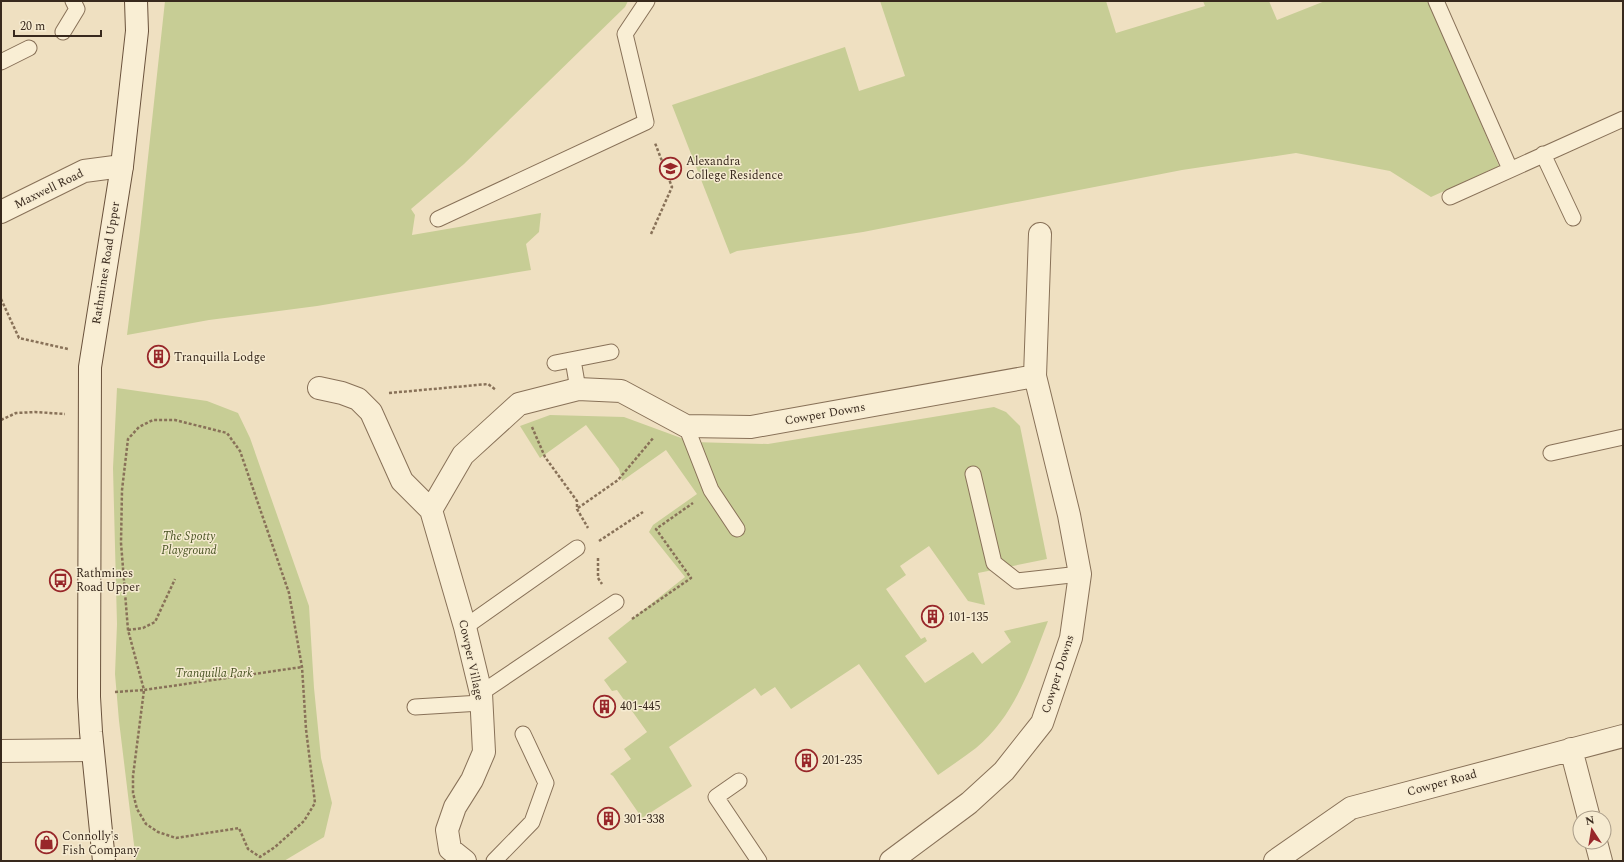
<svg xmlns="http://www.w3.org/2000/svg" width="1624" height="862" font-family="Spectral,serif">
<rect width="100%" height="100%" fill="#efe0c1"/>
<path fill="#c7cd95" d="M 165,1 L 628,1 L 625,7 L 464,164 L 411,209 L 415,215 L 412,235 L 541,213 L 539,232 L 526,244 L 531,270 L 317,306 L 209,320 L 127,335 L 140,231 Z
M 880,1 L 1106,1 L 1116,33 L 1205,6 L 1203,1 L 1269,1 L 1277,20 L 1325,1 L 1429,1 L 1499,166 L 1431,197 L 1390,171 L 1296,153 L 1182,170 L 863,232 L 737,251 L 730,254 L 672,105 L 845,47 L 859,91 L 905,76 Z
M 117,388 L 207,401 L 238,413 L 250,438 L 309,606 L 314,688 L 321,758 L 332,803 L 324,837 L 284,861 L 136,861 L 119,721 L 115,674 L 117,624 L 113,468 Z
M 994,407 L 1006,412 L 1020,426 L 1047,559 L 978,573 L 985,605 L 968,601 L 929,546 L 900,566 L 906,575 L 886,589 L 921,639 L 925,637 L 927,641 L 905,656 L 925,683 L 973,652 L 982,664 L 1011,642 L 1004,631 L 1048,621 C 1030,667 1016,715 976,748 C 964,757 951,766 938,775 L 859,664 L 791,709 L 775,687 L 761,696 L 755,688 L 669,747 L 692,786 L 642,818 L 613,776 L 610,774 L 631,759 L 624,749 L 647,732 L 617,690 L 612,691 L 604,680 L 627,662 L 608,638 L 685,577 L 649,532 L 653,525 L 697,494 L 666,450 L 622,481 L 619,469 L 586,425 L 540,458 L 520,426 L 550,415 L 624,417 L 692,442 L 768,444 Z"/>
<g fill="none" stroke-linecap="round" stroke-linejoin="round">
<defs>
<path id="lane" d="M 1436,1 L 1510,169
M 63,32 L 77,9 L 73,1
M 1,62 L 29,48
M 1543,154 L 1573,218
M 1450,197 L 1623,119
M 438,219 L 646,122 L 625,34 L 647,1
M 573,360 L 578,389
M 555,363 L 611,352
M 686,426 L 711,490 L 737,529
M 1551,453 L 1623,437
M 973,474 L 994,563 L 1017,581 L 1080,574
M 465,627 L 577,548
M 481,693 L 616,602
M 415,707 L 481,703
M 739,781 L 716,797 L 759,861
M 494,861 L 532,822 L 546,783 L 523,734"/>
<path id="street" d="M 1,212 L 84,171 L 122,166
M 319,388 L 342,393 L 358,399 L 371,412 L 402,481 L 431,510 L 465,627 L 481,693 L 484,752 L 472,780 L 455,807 L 447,830 L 450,849 L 465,861
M 431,510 L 463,455 L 519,404 L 578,389 L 621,391 L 686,426 L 751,427 L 1035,376
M 1571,749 L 1589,818
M 1,751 L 92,750
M 1596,842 L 1601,861
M 891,861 L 969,803 L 1004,771 L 1042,723 L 1071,638 L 1080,574 L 1069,515 L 1035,376 L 1040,234
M 1275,861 L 1351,808 L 1623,736"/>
<path id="secondary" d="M 104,861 L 91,732 L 89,697 L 90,367 L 122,166 L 137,31 L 136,1"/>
</defs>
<use href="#lane" stroke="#887158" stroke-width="17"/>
<use href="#street" stroke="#887158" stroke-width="24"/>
<use href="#secondary" stroke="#6a523c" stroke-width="24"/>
<path stroke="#887158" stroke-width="2.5" stroke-dasharray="3 2" stroke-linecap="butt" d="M 651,234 L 672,187 L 655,143
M 1,299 L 19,338 L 68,349
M 389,393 L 488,384 L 496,390
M 1,420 L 16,413 L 35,412 L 65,414
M 532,427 L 545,457 L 577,501 L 577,509 L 588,528
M 578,508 L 618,480 L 654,437
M 599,541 L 643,512
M 598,558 L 598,578 L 602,584
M 632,619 L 691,578 L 656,529 L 693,503
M 128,630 L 143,628 L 155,622 L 175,579
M 115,692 L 144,690 L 133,776 L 133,793 L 137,809 L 146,824 L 158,832 L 176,838 L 239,828 L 248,849 L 260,857 L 275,847 L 304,821 L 315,803 L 306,729 L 302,667 L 289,593 L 240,451 L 227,433 L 175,420 L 153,420 L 139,427 L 128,439 L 122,490 L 121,543 L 128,630 L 144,690 L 302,667"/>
<use href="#lane" stroke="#f9eed4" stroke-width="15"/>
<use href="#street" stroke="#f9eed4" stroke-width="22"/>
<use href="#secondary" stroke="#f9eed4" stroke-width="22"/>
</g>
<defs>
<symbol id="school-ring" viewBox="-11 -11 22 22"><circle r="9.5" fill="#f6ebd1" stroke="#98272a" stroke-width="1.5"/><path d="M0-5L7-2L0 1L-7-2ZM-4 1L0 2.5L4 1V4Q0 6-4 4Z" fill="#98272a"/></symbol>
<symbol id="building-ring" viewBox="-11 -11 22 22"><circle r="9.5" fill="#f6ebd1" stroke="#98272a" stroke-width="1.5"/><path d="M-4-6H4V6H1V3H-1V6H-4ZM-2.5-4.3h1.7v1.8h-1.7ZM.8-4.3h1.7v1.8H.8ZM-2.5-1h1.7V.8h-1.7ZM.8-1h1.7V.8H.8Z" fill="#98272a"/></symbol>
<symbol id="bus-ring" viewBox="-11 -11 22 22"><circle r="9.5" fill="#f6ebd1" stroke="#98272a" stroke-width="1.5"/><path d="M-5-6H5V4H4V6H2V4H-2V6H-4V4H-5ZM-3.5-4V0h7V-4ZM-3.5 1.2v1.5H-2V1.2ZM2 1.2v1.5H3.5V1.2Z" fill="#98272a"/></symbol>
<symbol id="shop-ring" viewBox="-11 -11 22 22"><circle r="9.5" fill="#f6ebd1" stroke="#98272a" stroke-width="1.5"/><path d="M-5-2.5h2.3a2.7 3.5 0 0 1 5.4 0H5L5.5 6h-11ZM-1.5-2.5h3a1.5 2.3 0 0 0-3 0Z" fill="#98272a"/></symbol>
</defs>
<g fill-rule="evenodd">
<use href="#school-ring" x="658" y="156" width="25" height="25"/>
<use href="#building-ring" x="146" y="344" width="25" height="25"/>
<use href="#bus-ring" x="48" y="568" width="25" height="25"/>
<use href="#building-ring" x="920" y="604" width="25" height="25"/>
<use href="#building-ring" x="592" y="694" width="25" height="25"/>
<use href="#building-ring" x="794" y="748" width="25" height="25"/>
<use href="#building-ring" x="596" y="806" width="25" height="25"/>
<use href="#shop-ring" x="34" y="830" width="25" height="25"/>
</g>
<g text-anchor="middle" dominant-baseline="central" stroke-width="3" stroke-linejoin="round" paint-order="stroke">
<g font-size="12" fill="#38291d" stroke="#f6ebd1" text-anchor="start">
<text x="686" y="161">Alexandra<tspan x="686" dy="14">College Residence</tspan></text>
<text x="174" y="357">Tranquilla Lodge</text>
<text x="76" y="573">Rathmines<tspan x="76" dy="14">Road Upper</tspan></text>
<text x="948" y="617">101-135</text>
<text x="620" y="706">401-445</text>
<text x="822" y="760">201-235</text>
<text x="624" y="819">301-338</text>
<text x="62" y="836">Connolly's<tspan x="62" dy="14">Fish Company</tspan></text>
</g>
<g font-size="12" fill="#38291d" stroke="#f6ebd1">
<text transform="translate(49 189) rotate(-26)">Maxwell Road</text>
<text transform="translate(106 263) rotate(-81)">Rathmines Road Upper</text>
<text transform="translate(825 414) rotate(-10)">Cowper Downs</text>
<text transform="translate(471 660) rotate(78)">Cowper Village</text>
<text transform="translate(1058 674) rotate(-72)">Cowper Downs</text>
<text transform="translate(1442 783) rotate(-15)">Cowper Road</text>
</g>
<g font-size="12" font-style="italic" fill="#495423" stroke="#f6ebd1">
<text x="189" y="536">The Spotty<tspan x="189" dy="14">Playground</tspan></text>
<text x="214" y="673">Tranquilla Park</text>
</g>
</g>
<rect width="1624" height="862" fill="none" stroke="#38291d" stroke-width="4"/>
<g transform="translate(1592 830) rotate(348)"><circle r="19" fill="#f6ebd1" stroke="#aa9d89"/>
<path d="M0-3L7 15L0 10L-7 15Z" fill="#98272a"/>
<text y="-6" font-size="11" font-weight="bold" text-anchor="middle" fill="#38291d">N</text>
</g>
<path d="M14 30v6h87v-6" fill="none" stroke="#38291d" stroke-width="2"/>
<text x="20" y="30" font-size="12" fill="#38291d" stroke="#f6ebd1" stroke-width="3" paint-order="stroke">20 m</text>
</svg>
